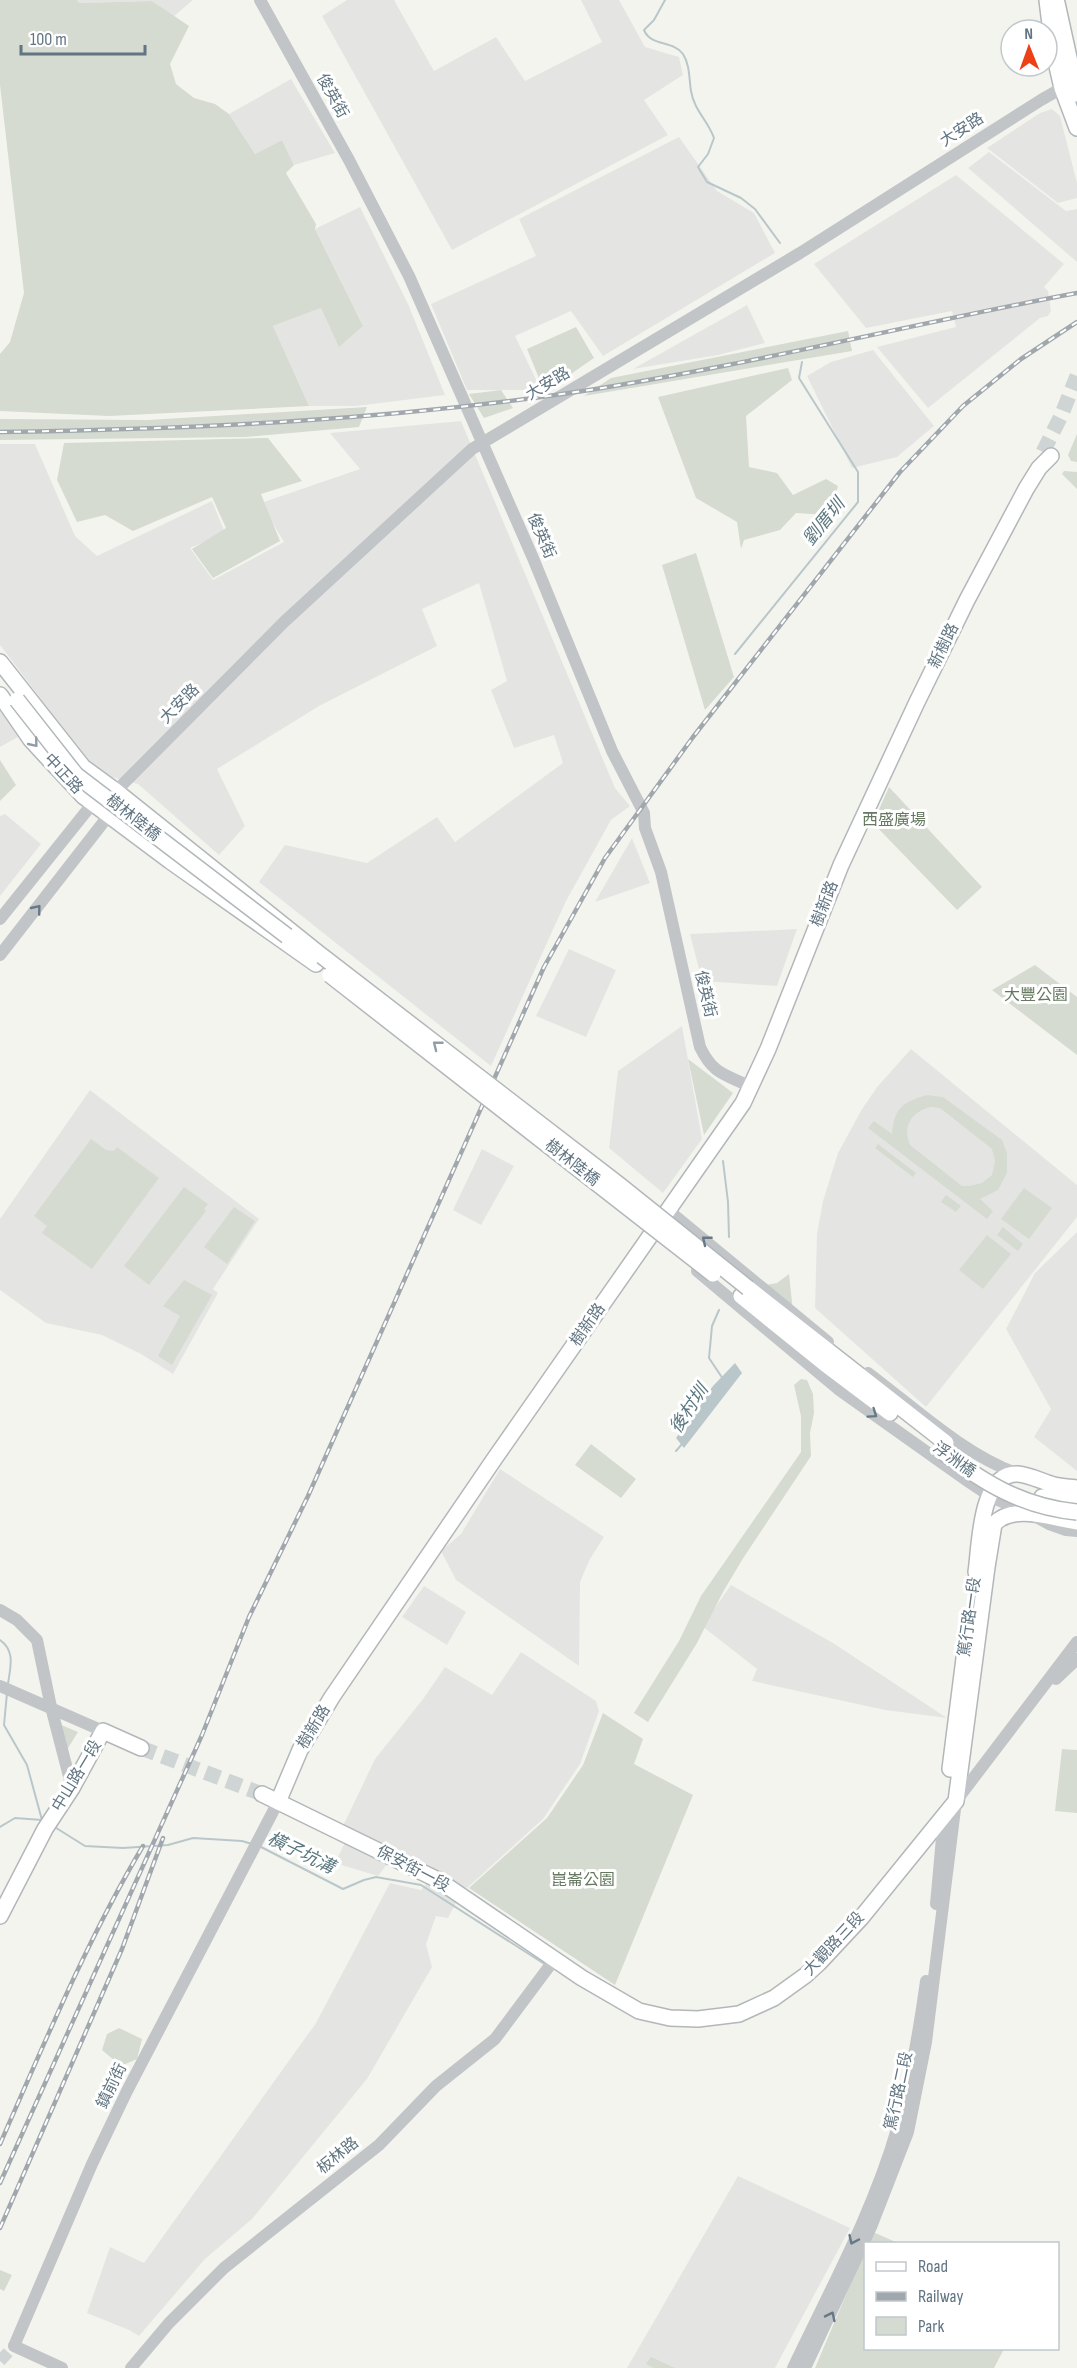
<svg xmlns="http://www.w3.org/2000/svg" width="1077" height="2368" font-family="'Sofia Sans Condensed','Noto Sans TC',sans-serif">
<rect width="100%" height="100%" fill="#f4f4ef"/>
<path fill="#e4e5e3" d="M 77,0 L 193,0 L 173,17 L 152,1 L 79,3 Z
M 347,0 L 394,0 L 434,71 L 496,37 L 525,81 L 602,42 L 581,0 L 619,0 L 645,47 L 679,57 L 683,75 L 644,100 L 668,135 L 452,250 L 322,16 Z
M 291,79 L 335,153 L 294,165 L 282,140 L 255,154 L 229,114 Z
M 1052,109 L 1060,116 L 1077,183 L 1077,198 L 1058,203 L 987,148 L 1040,113 Z
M 679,137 L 717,191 L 754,213 L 775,253 L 603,356 L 571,311 L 515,336 L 541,390 L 467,390 L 431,304 L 536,256 L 519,219 Z
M 989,152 L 1066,211 L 1077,209 L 1077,262 L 968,168 Z
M 956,175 L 1064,264 L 1044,287 L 1048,291 L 1051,311 L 1048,316 L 1040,318 L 928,408 L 877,347 L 956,327 L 952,311 L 866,328 L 814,264 Z
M 360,207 L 408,304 L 445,395 L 356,406 L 309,406 L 273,326 L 321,308 L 363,326 L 315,229 Z
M 747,305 L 765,343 L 718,355 L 633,369 Z
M 873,350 L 934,426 L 897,457 L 852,468 L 807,376 L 831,362 Z
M 461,421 L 615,788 L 630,806 L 611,820 L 566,901 L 491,1066 L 259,882 L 285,845 L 367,863 L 437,817 L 455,842 L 563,763 L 554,735 L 514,748 L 491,690 L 507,681 L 479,583 L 422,609 L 437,646 L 319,706 L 217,769 L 245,826 L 219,855 L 138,784 L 97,773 L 0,645 L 0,444 L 35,444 L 75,536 L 97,556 L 212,501 L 225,533 L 190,548 L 213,580 L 284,542 L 261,503 L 360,469 L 330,433 Z
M 0,711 L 18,737 L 0,747 Z
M 5,814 L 41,844 L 0,896 L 0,816 Z
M 632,838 L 650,883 L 595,902 Z
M 797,929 L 777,986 L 702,981 L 690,934 Z
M 569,949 L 616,970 L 586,1037 L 536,1016 Z
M 682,1026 L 702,1139 L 663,1193 L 609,1148 L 618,1071 Z
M 911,1049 L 1077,1185 L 1077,1217 L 926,1407 L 815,1308 L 817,1234 L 823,1201 L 838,1153 L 862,1109 L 878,1086 Z
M 90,1090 L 259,1219 L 213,1289 L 218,1293 L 173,1374 L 141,1354 L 102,1335 L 46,1323 L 0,1290 L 0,1219 Z
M 482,1149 L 514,1166 L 481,1225 L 453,1210 Z
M 1077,1232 L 1077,1471 L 1034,1437 L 1051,1409 L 1006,1329 L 1035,1273 Z
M 500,1469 L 604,1537 L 590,1559 L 580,1582 L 579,1666 L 456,1580 L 441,1551 L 461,1534 Z
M 731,1585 L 833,1643 L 947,1718 L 885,1710 L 752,1681 L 757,1669 L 702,1626 Z
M 424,1586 L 466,1612 L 447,1645 L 402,1617 Z
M 521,1652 L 596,1701 L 599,1711 L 580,1764 L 543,1819 L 467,1888 L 393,1856 L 378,1876 L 335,1863 L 351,1830 L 343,1826 L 375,1759 L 423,1699 L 445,1667 L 492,1695 Z
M 429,1880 L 459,1897 L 448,1918 L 436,1916 L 426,1944 L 432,1967 L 367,2079 L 252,2219 L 205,2259 L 139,2336 L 129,2330 L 87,2313 L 110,2247 L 144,2263 L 316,2023 L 390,1883 L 421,1890 Z
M 738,2176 L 850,2228 L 775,2368 L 627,2368 Z"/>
<path fill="#d5dbd0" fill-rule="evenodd" d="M 0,0 L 77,0 L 79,3 L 152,1 L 189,26 L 170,64 L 176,84 L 194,98 L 215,104 L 229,114 L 255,154 L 282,140 L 294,165 L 286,173 L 316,224 L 315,229 L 363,326 L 339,347 L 321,308 L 273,326 L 309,406 L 109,416 L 0,411 L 0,354 L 10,342 L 24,293 L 0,85 Z
M 576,327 L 594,358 L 565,378 L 541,383 L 527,349 Z
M 848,331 L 852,351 L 584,396 L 611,378 Z
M 788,368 L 792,380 L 746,416 L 749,467 L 777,473 L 793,495 L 826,479 L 838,486 L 829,515 L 796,513 L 780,530 L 744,540 L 741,549 L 737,522 L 696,498 L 658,397 Z
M 501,390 L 513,408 L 484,418 L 469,394 Z
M 367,407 L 359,427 L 245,437 L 0,440 L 0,419 L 148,420 Z
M 1077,434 L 1077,462 L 1071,461 L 1068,455 Z
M 268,438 L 302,481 L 261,494 L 280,541 L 213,578 L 192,549 L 226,528 L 212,497 L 133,531 L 105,515 L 77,522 L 57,480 L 64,443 Z
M 1064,471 L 1077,472 L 1077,489 L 1062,474 Z
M 696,553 L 734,677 L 705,710 L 662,565 Z
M 0,760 L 16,785 L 0,801 Z
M 889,787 L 982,887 L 957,910 L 873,823 Z
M 1035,965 L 1077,997 L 1077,1055 L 992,990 Z
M 688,1059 L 733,1093 L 704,1135 Z
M 927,1095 L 943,1097 L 1002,1140 L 1007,1153 L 1007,1173 L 998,1190 L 980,1199 L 993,1211 L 987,1219 L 868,1128 L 874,1121 L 892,1134 C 894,1108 903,1102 927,1095 ZM 931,1107 L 940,1108 L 992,1149 L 995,1161 L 992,1175 L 982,1183 L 969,1186 L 962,1186 L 910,1145 C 902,1126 912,1111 931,1107 Z
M 91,1139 L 106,1150 L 114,1151 L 117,1147 L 159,1178 L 92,1269 L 42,1233 L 47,1226 L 34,1216 Z
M 878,1144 L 916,1173 L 913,1177 L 875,1148 Z
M 184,1187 L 208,1204 L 204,1209 L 206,1211 L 149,1285 L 124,1266 Z
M 1024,1188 L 1052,1208 L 1029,1239 L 1001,1219 Z
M 946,1195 L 961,1206 L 956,1212 L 941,1202 Z
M 234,1207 L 255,1221 L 227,1264 L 204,1247 Z
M 1003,1227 L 1023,1244 L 1018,1251 L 997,1235 Z
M 987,1235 L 1011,1254 L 983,1289 L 959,1270 Z
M 789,1274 L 793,1311 L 765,1285 L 777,1283 Z
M 184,1280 L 212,1295 L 172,1365 L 158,1356 L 180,1316 L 163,1306 Z
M 801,1379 L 807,1380 L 813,1394 L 814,1413 L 810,1433 L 811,1456 L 742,1560 L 723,1592 L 697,1643 L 648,1722 L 634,1713 L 679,1641 L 701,1596 L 801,1452 L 801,1416 L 794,1385 Z
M 591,1444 L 636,1479 L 621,1498 L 575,1465 Z
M 603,1713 L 643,1739 L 634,1764 L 693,1795 L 615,1985 L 469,1888 L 547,1818 L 583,1765 Z
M 59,1724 L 78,1732 L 65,1753 Z
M 1062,1749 L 1077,1750 L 1077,1813 L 1055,1811 Z
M 119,2028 L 142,2039 L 137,2059 L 121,2066 L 102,2050 L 107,2034 Z
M 873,2232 L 898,2243 L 868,2244 Z
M 865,2250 L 866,2348 L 1004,2349 L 994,2368 L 815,2368 Z
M 0,2270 L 12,2275 L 4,2291 L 0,2289 Z
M 651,2357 L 675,2368 L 654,2368 L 646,2364 Z"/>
<path fill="#b9c7cb" d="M 735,1363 L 742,1373 L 684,1448 L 676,1438 L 713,1386 Z"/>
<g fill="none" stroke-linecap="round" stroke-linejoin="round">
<path stroke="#b9c7cb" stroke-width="2" d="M 665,0 L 654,20 L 644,30 C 651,47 673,40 683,54 C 690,65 689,79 691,91 C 694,110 708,121 714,138 L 708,154 L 698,167 L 707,182 L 741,198 L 755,209 L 780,243
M 735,654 L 858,502 L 858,472 L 799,378 L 802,362
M 723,1161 L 728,1202 L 729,1237
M 719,1310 L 712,1326 L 709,1358 L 723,1379
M 676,1451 L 682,1444
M 0,1640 C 16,1651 10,1668 8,1684
M 7,1693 L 4,1725 L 27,1765 L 42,1820
M 53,1826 L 85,1846 L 123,1848 L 168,1845 L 193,1838 L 242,1841 L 252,1844
M 0,1827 L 15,1818 L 42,1820
M 261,1847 L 343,1889 L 364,1880 L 376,1877 L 421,1885 L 546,1965"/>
<path stroke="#cfd4d4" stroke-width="12" stroke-dasharray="12 6" stroke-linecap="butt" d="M 0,2361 L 14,2346"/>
<path stroke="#cfd4d4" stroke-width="15" stroke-dasharray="15 8" stroke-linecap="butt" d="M 1043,452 L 1061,416 L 1077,376
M 141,1748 L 262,1794"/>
<defs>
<path id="major" d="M 1047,0 L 1053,49 L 1062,88 L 1077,128
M 1057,3 L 1077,94
M 0,662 L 83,767 L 116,791 L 322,956
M 0,695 L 31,740 L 83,796 L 170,861 L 316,964
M 748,1288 L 946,1443
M 741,1296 L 825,1364 L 890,1413
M 1042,1497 L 1077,1502
M 976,1572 C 980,1547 979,1472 1018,1474 C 1030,1475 1043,1482 1054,1485 C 1061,1487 1069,1487 1077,1488
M 950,1769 L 967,1635
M 262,1794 L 438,1880 L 582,1978 L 639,2011 L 670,2018 L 698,2019 L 739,2014 L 774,1998 L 806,1975 L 819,1963 L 861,1918 L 956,1801 L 987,1567 L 994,1524 C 1014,1503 1053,1519 1077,1522
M 278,1802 L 300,1750 L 332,1697 L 495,1458 L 743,1103 L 768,1049 L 841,865 L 917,702 L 967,600 L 1026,489 L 1039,468 L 1051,456
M 0,1916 L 45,1829 L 72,1788 L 103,1731 L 141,1748"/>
</defs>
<use href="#major" stroke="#b2b7ba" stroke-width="18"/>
<path stroke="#c1c5c8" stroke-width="12" d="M 260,0 L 349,160 L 409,276 L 533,558 L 612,751 L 644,813 L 645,828 L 661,872 L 700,1047 C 714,1076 726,1074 751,1087
M 0,919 L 93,803 L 116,791 L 284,622 L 472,449 L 800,253 L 1041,100 L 1062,88 L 1068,87
M 0,955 L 109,815 L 112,807
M 669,1211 L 828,1342
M 697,1271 L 838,1389 L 969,1482 L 993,1498 L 1029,1513 L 1049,1524 L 1066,1530 L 1077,1531
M 868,1373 C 915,1408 963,1454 1018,1474
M 0,1610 L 17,1620 L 37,1640 L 51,1707 L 72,1788
M 1056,1679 L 1077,1659
M 0,1686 L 103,1731
M 936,1904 L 944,1816
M 62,2368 L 14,2346 L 92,2164 L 127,2091 L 278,1802
M 131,2368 L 169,2323 L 224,2268 L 379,2145 L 436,2086 L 495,2039 L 554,1960
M 793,2368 C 830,2290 873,2212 897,2129 C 911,2081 919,2031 926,1981
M 805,2368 L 871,2227 L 908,2132 L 926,2042 L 956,1801 L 1077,1642"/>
<use href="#major" stroke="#fff" stroke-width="15"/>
<defs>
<path id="rail" d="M 0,432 C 195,429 390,420 583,391 C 749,365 912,324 1077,293
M 0,2144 C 44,2044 87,1940 143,1846
M 0,2183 L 202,1735 L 249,1617 L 308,1496 L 544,967 L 605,858 L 693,737 L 900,472 L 963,406 L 1021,359 L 1077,322
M 0,2228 L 122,1949 L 163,1838"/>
</defs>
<use href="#rail" stroke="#a1a8ad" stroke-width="4.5"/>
<use href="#rail" stroke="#fff" stroke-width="2" stroke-dasharray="7" stroke-linecap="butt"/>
<defs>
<path id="major-bridge" d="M 17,700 L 76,775 L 287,936
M 322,956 L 618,1184 L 748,1288
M 330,975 L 713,1274
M 940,1450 C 983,1482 1022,1507 1077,1512"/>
</defs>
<use href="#major-bridge" stroke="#b2b7ba" stroke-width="18" stroke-linecap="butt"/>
<use href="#major-bridge" stroke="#fff" stroke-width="15"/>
</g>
<defs><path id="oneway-chevron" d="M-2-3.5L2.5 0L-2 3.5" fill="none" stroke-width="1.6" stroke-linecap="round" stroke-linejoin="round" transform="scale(1.5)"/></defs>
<g stroke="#909ea8">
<use href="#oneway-chevron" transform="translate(34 743) rotate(51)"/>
<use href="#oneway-chevron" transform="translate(437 1045) rotate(-142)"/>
</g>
<g stroke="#667986">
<use href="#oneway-chevron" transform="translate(37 909) rotate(-51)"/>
<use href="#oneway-chevron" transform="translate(706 1240) rotate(-141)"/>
<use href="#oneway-chevron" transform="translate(873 1414) rotate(35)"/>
<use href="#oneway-chevron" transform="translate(853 2240) rotate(115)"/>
<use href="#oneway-chevron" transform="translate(831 2316) rotate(-64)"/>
</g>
<g text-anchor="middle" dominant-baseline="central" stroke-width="6" stroke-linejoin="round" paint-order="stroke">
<g font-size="16" fill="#617582" stroke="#fff">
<text transform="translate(332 96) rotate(61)">俊英街</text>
<text transform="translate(962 130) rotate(-33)">大安路</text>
<text transform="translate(548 384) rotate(-31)">大安路</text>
<text transform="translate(541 536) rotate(67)">俊英街</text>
<text transform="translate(944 646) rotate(-64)">新樹路</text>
<text transform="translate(180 704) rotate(-45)">大安路</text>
<text transform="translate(63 774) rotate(47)">中正路</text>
<text transform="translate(133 818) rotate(38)">樹林陸橋</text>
<text transform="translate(825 904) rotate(-69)">樹新路</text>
<text transform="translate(705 994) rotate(77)">俊英街</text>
<text transform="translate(572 1163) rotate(38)">樹林陸橋</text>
<text transform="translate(588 1325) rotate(-55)">樹新路</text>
<text transform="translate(954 1460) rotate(36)">浮洲橋</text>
<text transform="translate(970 1617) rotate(-82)">篤行路一段</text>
<text transform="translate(314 1727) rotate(-59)">樹新路</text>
<text transform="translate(77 1776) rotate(-59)">中山路一段</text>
<text transform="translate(413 1869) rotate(28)">保安街一段</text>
<text transform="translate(834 1944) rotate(-47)">大觀路三段</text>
<text transform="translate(112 2086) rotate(-64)">鎮前街</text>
<text transform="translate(899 2091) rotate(-78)">篤行路二段</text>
<text transform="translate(338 2156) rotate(-39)">板林路</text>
</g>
<g font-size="16" fill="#667960" stroke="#fff">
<text x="894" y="820">西盛廣場</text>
<text x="1036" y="995">大豐公園</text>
<text x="583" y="1880">崑崙公園</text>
</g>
<g font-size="18" font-style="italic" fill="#5c7880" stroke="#fff">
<text transform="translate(824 522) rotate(-51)">劉厝圳</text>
<text transform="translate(689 1409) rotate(-56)">後村圳</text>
<text transform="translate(301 1853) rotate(26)">橫子坑溝</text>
</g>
</g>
<rect x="864" y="2242" width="195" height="108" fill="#ffffff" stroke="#c0c8cd" stroke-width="1.5"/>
<rect x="876" y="2262" width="30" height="9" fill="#ffffff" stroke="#c0c8cd" stroke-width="1.5"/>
<text x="918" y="2272" font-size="18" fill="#617582">Road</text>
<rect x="876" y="2292" width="30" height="9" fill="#a1a8ad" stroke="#c0c8cd" stroke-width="1.5"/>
<text x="918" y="2302" font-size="18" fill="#617582">Railway</text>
<rect x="876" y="2317" width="30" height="18" fill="#d5dbd0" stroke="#c0c8cd" stroke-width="1.5"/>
<text x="918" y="2332" font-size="18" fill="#617582">Park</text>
<g transform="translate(1029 48) rotate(359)"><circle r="28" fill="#ffffff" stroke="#c0c8cd" stroke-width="1.5"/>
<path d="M0-4.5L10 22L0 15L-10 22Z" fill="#ee4016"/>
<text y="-9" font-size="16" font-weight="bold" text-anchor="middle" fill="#617582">N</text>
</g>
<path d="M21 45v9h124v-9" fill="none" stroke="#617582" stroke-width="3"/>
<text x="30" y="45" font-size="18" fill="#617582" stroke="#ffffff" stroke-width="4.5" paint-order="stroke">100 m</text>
</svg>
